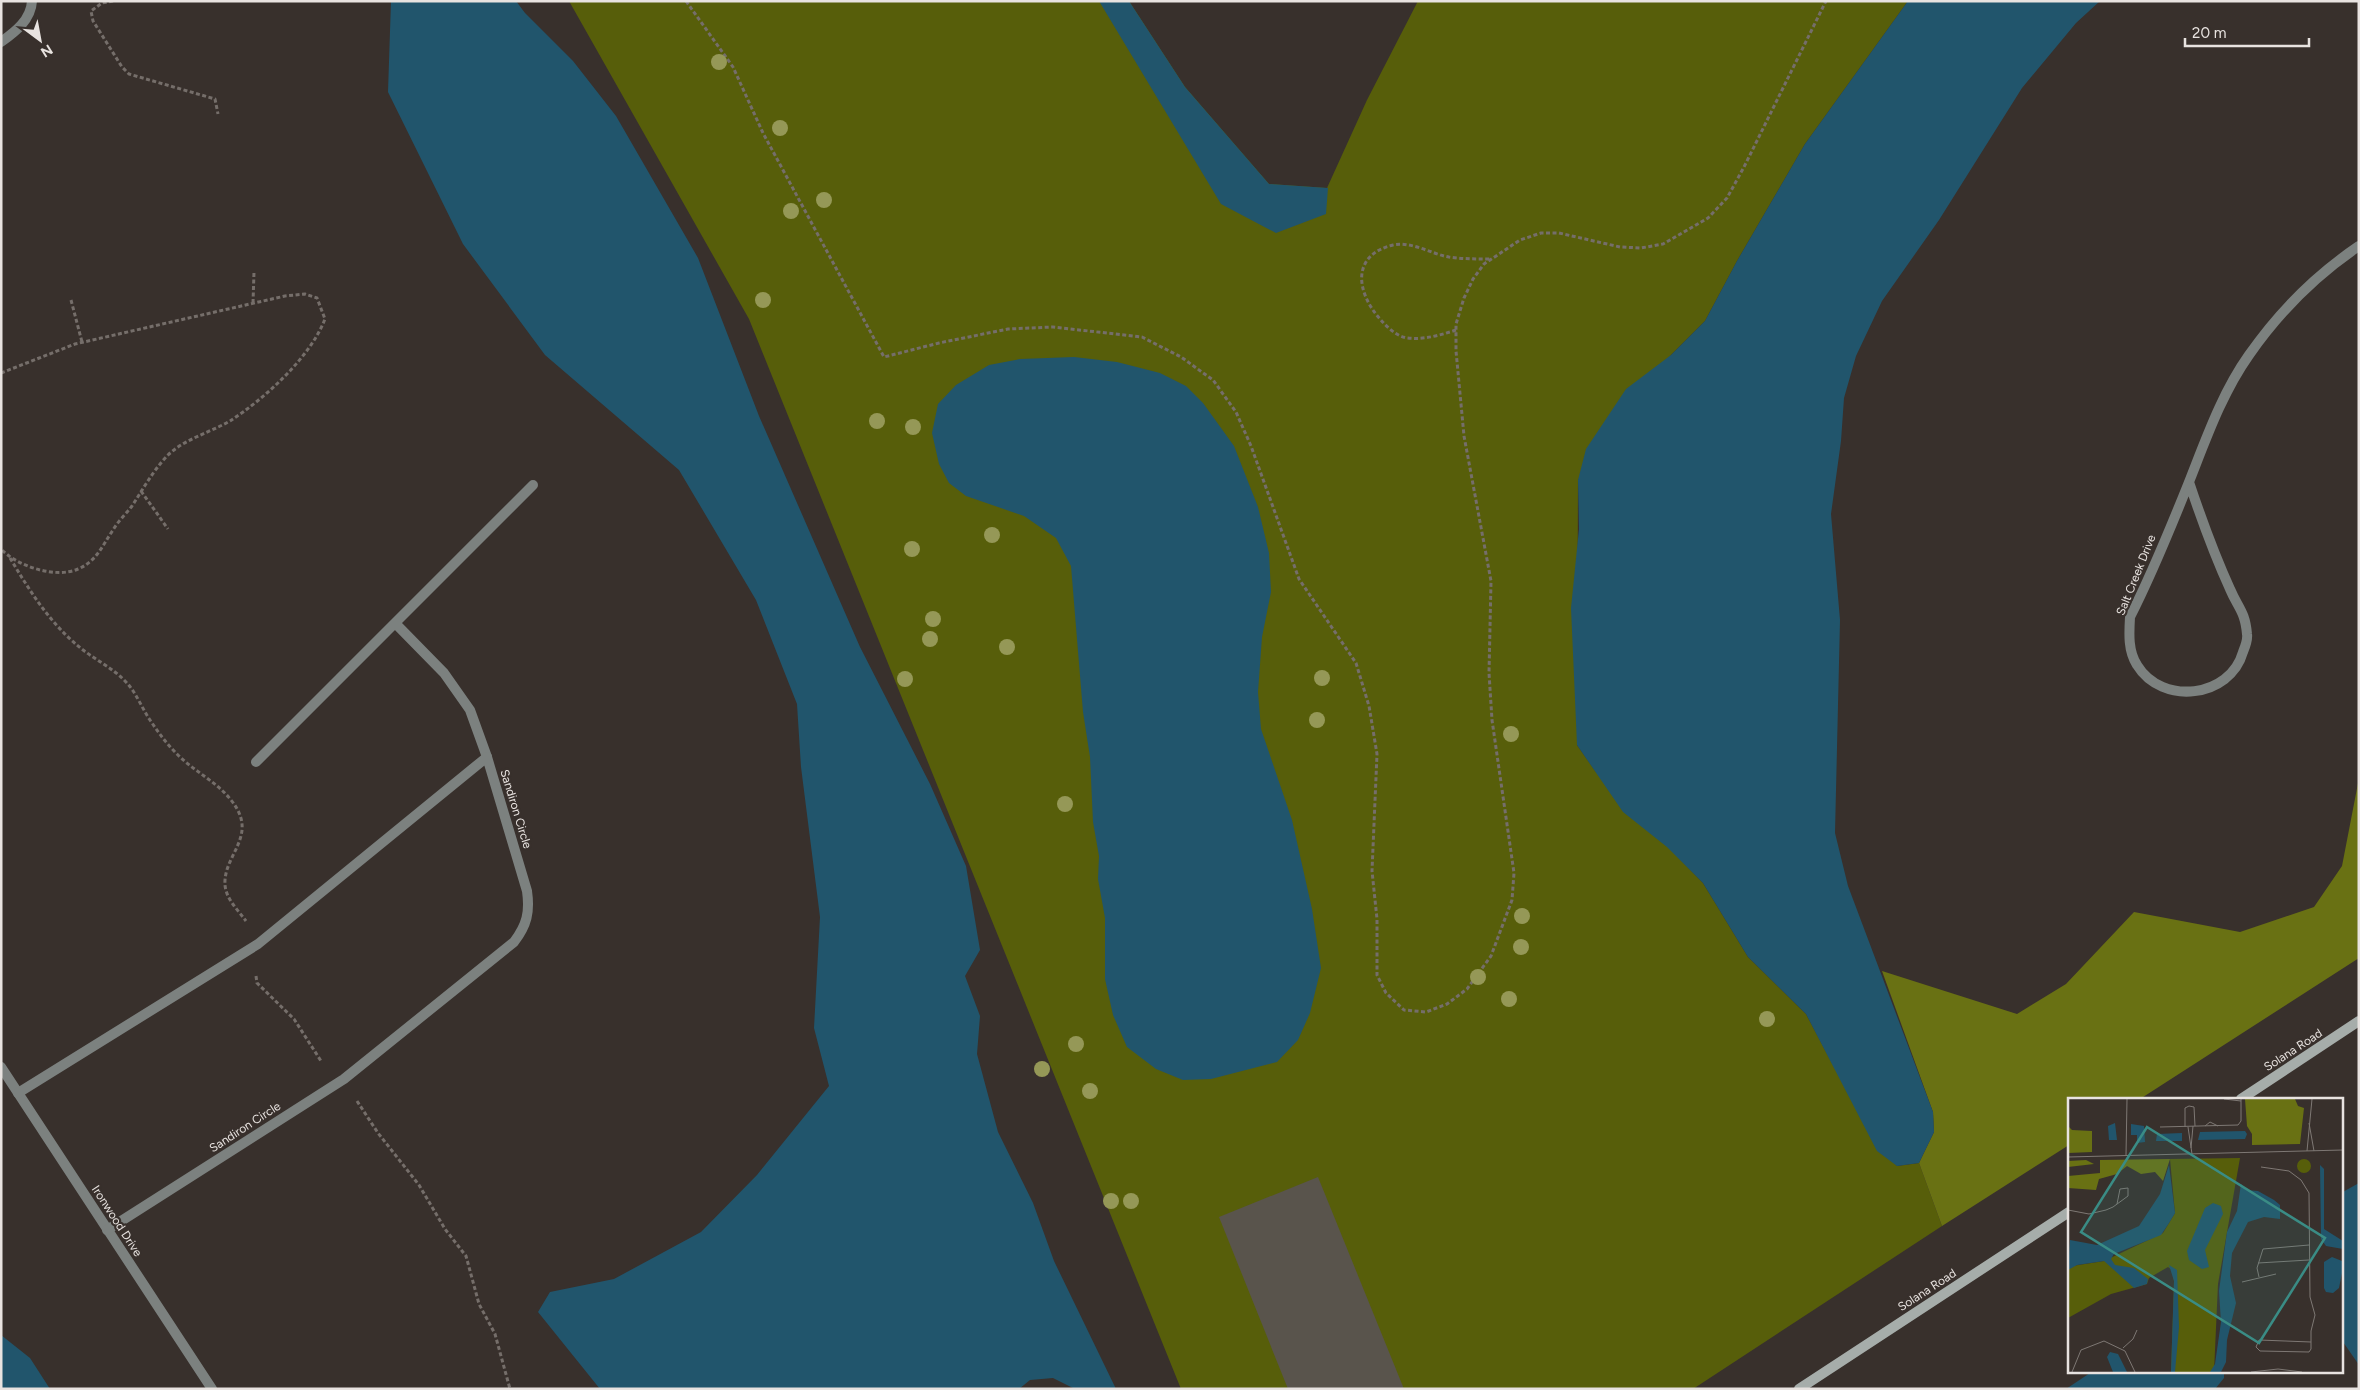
<svg xmlns="http://www.w3.org/2000/svg" width="2360" height="1390" font-family="Figtree,sans-serif">
<rect width="100%" height="100%" fill="#38302c"/>
<path fill="#575e0a" d="M 569,1 L 1129,1 L 1185,87 L 1269,184 L 1327,188 L 1367,100 L 1418,1 L 1908,1 L 1805,144 L 1737,261 L 1705,321 L 1671,355 L 1578,480 L 1577,745 L 1596,772 L 1703,883 L 1748,957 L 1806,1014 L 1832,1063 L 1897,1166 L 1919,1163 L 1942,1226 L 1693,1389 L 1181,1389 L 749,319 Z"/>
<path fill="#697113" d="M 2359,778 L 2359,958 L 2140,1099 L 2069,1099 L 2069,1145 L 1942,1226 L 1919,1163 L 1934,1132 L 1933,1112 L 1882,971 L 2017,1014 L 2066,984 L 2134,912 L 2240,932 L 2314,907 L 2342,866 Z"/>
<path fill="#21556c" d="M 391,1 L 516,1 L 525,13 L 573,61 L 616,116 L 698,258 L 759,416 L 860,647 L 930,784 L 966,866 L 980,950 L 965,976 L 980,1016 L 977,1054 L 998,1132 L 1033,1203 L 1054,1261 L 1116,1389 L 1075,1389 L 1053,1378 L 1030,1380 L 1019,1389 L 600,1389 L 538,1312 L 550,1292 L 614,1279 L 701,1232 L 757,1175 L 829,1086 L 814,1028 L 820,917 L 801,767 L 797,704 L 756,600 L 679,470 L 545,355 L 463,244 L 388,92 Z
M 1099,1 L 1129,1 L 1185,87 L 1269,184 L 1328,188 L 1326,214 L 1276,233 L 1221,204 Z
M 1908,1 L 2100,1 L 2076,23 L 2022,88 L 1939,220 L 1882,301 L 1856,356 L 1844,398 L 1841,441 L 1831,514 L 1840,620 L 1835,833 L 1848,886 L 1933,1112 L 1934,1132 L 1919,1163 L 1897,1166 L 1877,1151 L 1806,1014 L 1748,957 L 1703,883 L 1667,847 L 1623,812 L 1577,745 L 1571,608 L 1579,529 L 1578,480 L 1586,449 L 1626,389 L 1671,355 L 1705,321 L 1737,261 L 1805,144 Z
M 1074,357 L 1117,362 L 1160,373 L 1186,386 L 1203,403 L 1234,446 L 1258,507 L 1269,553 L 1271,592 L 1262,637 L 1258,692 L 1261,729 L 1292,820 L 1312,909 L 1321,968 L 1310,1013 L 1298,1040 L 1277,1062 L 1211,1079 L 1183,1080 L 1156,1069 L 1127,1047 L 1113,1015 L 1105,979 L 1105,918 L 1098,879 L 1099,856 L 1093,822 L 1090,757 L 1083,712 L 1071,566 L 1056,538 L 1024,516 L 966,496 L 949,483 L 939,464 L 932,433 L 938,404 L 956,385 L 989,365 L 1020,359 Z
M 2359,1183 L 2359,1365 L 2341,1339 L 2341,1193 Z
M 1,1335 L 30,1358 L 50,1389 L 1,1389 Z
M 2093,1371 L 2224,1371 L 2224,1378 L 2215,1389 L 2066,1389 Z"/>
<path fill="#59544c" d="M 1318,1177 L 1404,1389 L 1288,1389 L 1219,1217 Z"/>
<g fill="none" stroke-linecap="round" stroke-linejoin="round">
<path stroke="#756e6a" stroke-width="3" stroke-dasharray="4 2.5" stroke-linecap="butt" d="M 113,1 L 102,3 L 91,11 L 93,21 L 122,67 L 129,74 L 215,99 L 218,114
M 686,1 L 733,67 L 763,133 L 884,357 L 939,343 L 1008,329 L 1053,327 L 1142,337 L 1181,357 L 1213,380 L 1236,412 L 1251,446 L 1299,579 L 1356,663 L 1369,706 L 1377,754 L 1372,871 L 1377,919 L 1377,975 L 1386,993 L 1404,1010 L 1426,1012 L 1447,1004 L 1467,989 L 1491,956 L 1512,900 L 1514,873 L 1492,720 L 1489,673 L 1491,581 L 1464,436 L 1456,351 L 1456,324 L 1464,298 L 1473,279 L 1484,264 L 1520,240 L 1541,233 L 1559,233 L 1620,247 L 1641,248 L 1663,244 L 1708,218 L 1727,198 L 1744,167 L 1826,1
M 71,300 L 82,342
M 253,303 L 254,272
M 1456,330 C 1441,335 1424,340 1407,338 C 1396,336 1387,327 1380,319 C 1356,292 1351,255 1393,245 C 1412,241 1431,254 1449,257 C 1463,259 1477,259 1491,259
M 1,373 L 75,344 L 285,296 L 305,294 L 317,298 L 325,319 C 310,358 264,399 230,421 C 209,433 184,439 167,456 C 153,471 143,489 132,506 C 126,514 118,521 113,530 C 102,546 97,561 78,569 C 55,579 17,566 1,549
M 141,491 L 168,529
M 10,558 C 31,593 51,625 83,650 C 96,660 112,668 123,679 C 136,691 141,707 150,720 C 158,732 166,743 176,753 C 193,771 216,781 231,800 C 260,836 223,854 225,885 C 226,899 238,910 246,921
M 256,976 L 257,983 L 294,1019 L 321,1061
M 357,1101 L 378,1133 L 419,1185 L 445,1229 L 466,1256 L 479,1304 L 495,1334 L 510,1389"/>
<path stroke="#7c817f" stroke-width="10" d="M 1,42 C 15,32 31,20 32,1
M 396,624 L 444,673 L 470,710 L 487,757
M 256,762 L 533,485
M 1,1067 L 212,1389"/>
<path stroke="#7c817f" stroke-width="10" d="M 2189,482 C 2201,518 2214,554 2230,589 C 2238,608 2245,611 2247,634 C 2248,640 2245,647 2243,652 C 2230,698 2162,706 2137,665 C 2128,651 2129,634 2130,617 C 2152,574 2171,527 2189,482 C 2206,439 2222,393 2249,355 C 2279,312 2316,275 2359,246
M 18,1093 L 258,944 L 487,757 L 527,891 C 530,912 527,925 514,942 L 344,1079 L 107,1230"/>
<path stroke="#a6adaa" stroke-width="10" d="M 2241,1099 L 2359,1021
M 1799,1389 L 2069,1212"/>
</g>
<g fill="#959857">
<circle cx="719" cy="62" r="8"/>
<circle cx="780" cy="128" r="8"/>
<circle cx="824" cy="200" r="8"/>
<circle cx="791" cy="211" r="8"/>
<circle cx="763" cy="300" r="8"/>
<circle cx="877" cy="421" r="8"/>
<circle cx="913" cy="427" r="8"/>
<circle cx="992" cy="535" r="8"/>
<circle cx="912" cy="549" r="8"/>
<circle cx="933" cy="619" r="8"/>
<circle cx="930" cy="639" r="8"/>
<circle cx="1007" cy="647" r="8"/>
<circle cx="1322" cy="678" r="8"/>
<circle cx="905" cy="679" r="8"/>
<circle cx="1317" cy="720" r="8"/>
<circle cx="1511" cy="734" r="8"/>
<circle cx="1065" cy="804" r="8"/>
<circle cx="1522" cy="916" r="8"/>
<circle cx="1521" cy="947" r="8"/>
<circle cx="1478" cy="977" r="8"/>
<circle cx="1509" cy="999" r="8"/>
<circle cx="1767" cy="1019" r="8"/>
<circle cx="1076" cy="1044" r="8"/>
<circle cx="1042" cy="1069" r="8"/>
<circle cx="1090" cy="1091" r="8"/>
<circle cx="1111" cy="1201" r="8"/>
<circle cx="1131" cy="1201" r="8"/>
</g>
<g text-anchor="middle" dominant-baseline="central" stroke-width="4.5" stroke-linejoin="round" paint-order="stroke">
<g font-size="12" fill="#e8e3e0" stroke="#38302c">
<text transform="translate(2136 575) rotate(-68)">Salt Creek Drive</text>
<text transform="translate(516 809) rotate(73)">Sandiron Circle</text>
<text transform="translate(2293 1050) rotate(-33)">Solana Road</text>
<text transform="translate(245 1127) rotate(-33)">Sandiron Circle</text>
<text transform="translate(117 1221) rotate(57)">Ironwood Drive</text>
<text transform="translate(1927 1290) rotate(-33)">Solana Road</text>
</g>
</g>
<g transform="translate(2068 1098)">
<rect width="275" height="275" fill="#38302c"/>
<path d="M 172,60 L 150,186 L 146,274 L 103,274 L 106,183 L 104,172 L 100,169 L 81,180 L 79,186 L 43,196 L 0,220 L 0,172 L 4,168 L 36,163 L 95,135 L 107,115 L 102,61 ZM229 68a7 7 0 1 1 14 0a7 7 0 1 1-14 0Z" fill="#575e0a"/>
<path d="M 177,1 L 227,1 L 230,8 L 236,10 L 232,46 L 184,47 L 184,36 L 179,28 ZM 0,28 L 4,32 L 24,33 L 24,54 L 0,55 ZM 102,61 L 95,83 L 87,74 L 73,76 L 59,68 L 49,76 L 31,81 L 28,92 L 0,90 L 0,78 L 32,75 L 32,62 ZM 18,62 L 26,66 L 0,69 L 0,63 Z" fill="#697113"/>
<path d="M 47,25 L 49,42 L 41,42 L 40,28 ZM 63,26 L 76,28 L 77,44 L 69,45 L 69,37 L 63,37 ZM 177,33 L 179,36 L 177,41 L 130,42 L 132,34 ZM 114,35 L 114,43 L 88,43 L 89,36 ZM 101,67 L 107,115 L 101,125 L 93,137 L 46,156 L 43,161 L 47,167 L 66,170 L 80,181 L 79,186 L 66,190 L 36,163 L 9,167 L 0,172 L 2,142 L 29,147 L 71,128 L 92,96 ZM 252,67 L 256,71 L 256,131 L 275,143 L 275,151 L 258,148 L 253,141 ZM 173,86 L 178,92 L 190,93 L 206,102 L 212,107 L 212,121 L 196,119 L 180,124 L 164,155 L 162,178 L 168,205 L 159,242 L 158,264 L 153,274 L 142,274 L 147,266 L 153,224 L 151,193 L 159,134 L 169,113 ZM 145,105 L 153,108 L 155,116 L 137,152 L 141,169 L 134,171 L 121,162 L 119,153 L 137,110 ZM 264,159 L 274,163 L 275,170 L 271,190 L 265,195 L 258,194 L 256,190 L 256,164 ZM 101,167 L 109,172 L 111,229 L 107,274 L 103,274 L 106,183 ZM 42,254 L 50,256 L 59,274 L 45,274 L 39,259 Z" fill="#21556c"/>
<path fill="none" stroke="#7e7874" stroke-width="1" d="M 156,1 L 173,3M 241,25 L 246,53M 137,28 L 142,24 L 150,28M 92,29 L 170,27 L 173,23 L 173,1M 117,29 L 117,10 L 121,8 L 126,9 L 127,28M 120,29 L 124,56M 123,50 L 125,28M 239,53 L 244,1M 58,57 L 59,1M 0,59 L 275,52M 193,69 L 221,73 L 233,82 L 241,95 L 242,199 L 247,217 L 243,233 L 243,251 L 241,254 L 192,253 L 188,249 L 191,242 L 243,244M 0,112 L 21,116 L 38,112 L 45,109 L 60,98 L 60,90 L 52,91 L 49,106M 190,165 L 241,162M 191,179 L 189,170 L 195,151 L 241,147M 174,184 L 208,176M 55,250 L 65,241 L 69,232M 4,274 L 13,252 L 36,243 L 57,253 L 67,274M 183,274 L 210,271 L 234,274"/>
<path fill="#3a8c85" fill-opacity="0.15" stroke="#3a8c85" stroke-width="2.5" d="M 79,29 L 257,140 L 191,245 L 13,134 Z"/>
<rect width="275" height="275" fill="none" stroke="#e8e3e0" stroke-width="2.5"/>
</g>
<rect width="2360" height="1390" fill="none" stroke="#e8e3e0" stroke-width="5"/>
<g transform="translate(40 40) rotate(148)" stroke="#38302c" stroke-width="4" paint-order="stroke">
<path d="M0-4L9 19L0 12L-9 19Z" fill="#e8e3e0"/>
<text y="-8" font-size="14" font-weight="bold" text-anchor="middle" fill="#e8e3e0">N</text>
</g>
<path d="M2185 38v8h124v-8" fill="none" stroke="#e8e3e0" stroke-width="2.5"/>
<text x="2192" y="38" font-size="15" fill="#e8e3e0" stroke="#38302c" stroke-width="4" paint-order="stroke">20 m</text>
</svg>
